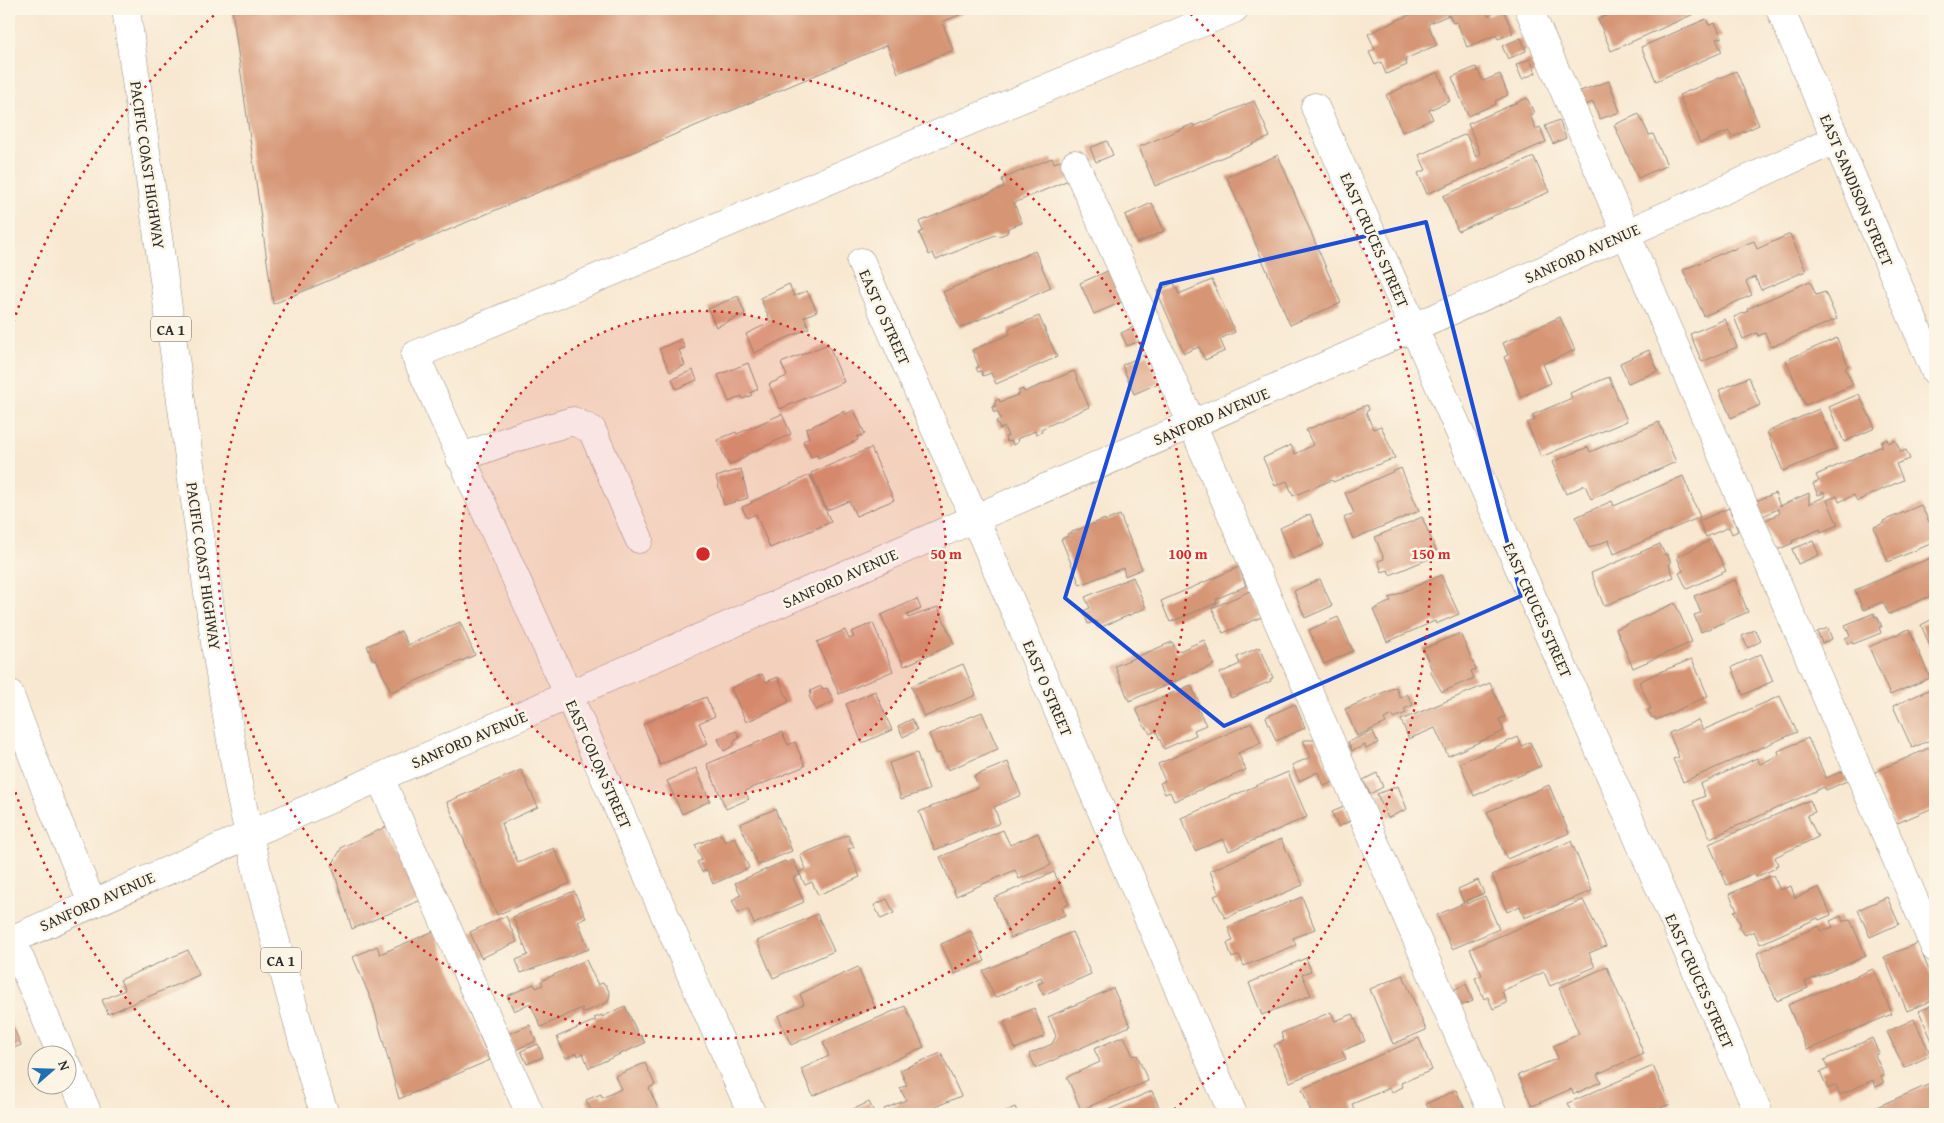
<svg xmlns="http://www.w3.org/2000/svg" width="1944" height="1123" font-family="'Gentium Book Plus',serif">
<rect width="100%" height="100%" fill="#fcf5e5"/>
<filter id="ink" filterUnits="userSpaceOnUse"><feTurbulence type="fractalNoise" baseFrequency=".02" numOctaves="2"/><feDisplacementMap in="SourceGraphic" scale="10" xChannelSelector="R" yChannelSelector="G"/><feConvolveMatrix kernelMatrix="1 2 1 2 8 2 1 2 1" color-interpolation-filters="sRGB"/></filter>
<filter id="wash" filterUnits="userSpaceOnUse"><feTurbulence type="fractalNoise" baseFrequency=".0096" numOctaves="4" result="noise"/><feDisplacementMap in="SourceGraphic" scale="20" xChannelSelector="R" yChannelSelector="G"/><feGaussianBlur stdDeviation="1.12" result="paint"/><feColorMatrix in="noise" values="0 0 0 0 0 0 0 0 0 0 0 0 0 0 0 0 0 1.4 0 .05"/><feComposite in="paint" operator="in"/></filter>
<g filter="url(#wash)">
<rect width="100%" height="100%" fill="#f8e8d1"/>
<g id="blocks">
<path fill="#d69676" d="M 232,9 L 974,9 L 942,22 L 953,50 L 898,73 L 887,45 L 273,304 Z
M 1422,9 L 1451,9 L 1452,11 L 1457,9 L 1485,9 L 1488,16 L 1503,9 L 1513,33 L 1498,39 L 1496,35 L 1467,47 L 1457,22 L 1453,23 L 1449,15 L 1428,24 L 1437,45 L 1405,59 L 1407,65 L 1386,74 L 1381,62 L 1375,65 L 1369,52 L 1375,49 L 1368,34 Z
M 1623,9 L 1694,9 L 1696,13 L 1611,51 L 1598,19 Z
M 1706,19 L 1709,25 L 1715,23 L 1722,37 L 1716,39 L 1722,52 L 1656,81 L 1641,47 Z
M 1521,38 L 1526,51 L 1508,59 L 1502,46 Z
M 1530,59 L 1536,73 L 1522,79 L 1516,65 Z
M 1476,67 L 1483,81 L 1500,74 L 1508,95 L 1495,101 L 1496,104 L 1468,116 L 1452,77 Z
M 1736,71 L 1759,125 L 1732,137 L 1729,131 L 1700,143 L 1679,95 Z
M 1438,72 L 1450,101 L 1429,110 L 1433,119 L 1402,132 L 1386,95 Z
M 1609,81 L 1620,112 L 1600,119 L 1593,102 L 1585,105 L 1580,91 Z
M 1527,98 L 1534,113 L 1530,115 L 1536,129 L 1540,127 L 1546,142 L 1427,194 L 1418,173 L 1426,170 L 1419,155 L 1466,134 L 1476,157 L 1481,155 L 1468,124 Z
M 1254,101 L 1270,137 L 1155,186 L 1139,147 L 1193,124 L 1194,126 Z
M 1639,114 L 1649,135 L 1653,134 L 1667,165 L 1638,178 L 1614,125 Z
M 1559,120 L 1566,138 L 1553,144 L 1545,126 Z
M 1107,141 L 1113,155 L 1096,162 L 1090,148 Z
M 1278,155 L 1341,303 L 1290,325 L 1227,177 Z
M 1534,157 L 1549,192 L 1458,231 L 1443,196 Z
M 1052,158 L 1054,163 L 1063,160 L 1071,179 L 1014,203 L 1022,223 L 1008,228 L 1007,233 L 999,236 L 995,235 L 936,260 L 933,253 L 929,255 L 919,233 L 923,231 L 919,222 L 1004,187 L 1002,179 Z
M 1152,203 L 1164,231 L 1137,243 L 1125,215 Z
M 1790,234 L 1806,271 L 1761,290 L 1755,277 L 1746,282 L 1752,295 L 1704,316 L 1683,270 L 1732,249 L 1732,250 L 1754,241 L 1757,249 Z
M 1035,251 L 1051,288 L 960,328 L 943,292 Z
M 1110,270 L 1124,301 L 1094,314 L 1080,283 Z
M 1212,280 L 1235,332 L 1220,339 L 1225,351 L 1205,360 L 1199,347 L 1184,353 L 1157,291 L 1174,283 L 1179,294 Z
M 1810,281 L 1816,295 L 1825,292 L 1837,319 L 1771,347 L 1765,333 L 1758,336 L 1757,333 L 1743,339 L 1734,317 L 1748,311 L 1747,309 Z
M 789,284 L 794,296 L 807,291 L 817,311 L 804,317 L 809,328 L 754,353 L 746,334 L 771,322 L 760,298 Z
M 738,296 L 745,314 L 716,327 L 708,309 Z
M 1039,316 L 1057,357 L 996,384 L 991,373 L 983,376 L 981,371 L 978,372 L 976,368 L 979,367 L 972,350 L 1010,334 L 1008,329 Z
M 1560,317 L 1575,350 L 1543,364 L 1551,383 L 1521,397 L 1504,357 L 1508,355 L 1503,343 Z
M 1725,319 L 1737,347 L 1702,362 L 1690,334 Z
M 1134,327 L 1140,341 L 1127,346 L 1121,333 Z
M 1837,338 L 1848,366 L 1845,368 L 1853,385 L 1805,405 L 1786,360 Z
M 681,339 L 685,348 L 679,350 L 685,365 L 670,372 L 659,349 Z
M 828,344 L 844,382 L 780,409 L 769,384 L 787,376 L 781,363 Z
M 1649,350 L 1658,371 L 1628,383 L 1620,363 Z
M 1147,354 L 1159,383 L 1134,394 L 1122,365 Z
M 748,363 L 758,389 L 750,393 L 752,395 L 743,399 L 742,396 L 729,402 L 718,375 Z
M 693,370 L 697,380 L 676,389 L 672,379 Z
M 1074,371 L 1089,407 L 1041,429 L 1042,432 L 1036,434 L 1035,431 L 1017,439 L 1018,442 L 1013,445 L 1012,441 L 1007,442 L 1005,437 L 1008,436 L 1004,427 L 1000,429 L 996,421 L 1001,419 L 997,411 L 994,413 L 992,407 L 995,406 L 995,401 L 999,399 L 1000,402 L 1020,394 L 1018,391 L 1023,389 L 1024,392 Z
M 1609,377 L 1627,421 L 1541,457 L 1527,423 L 1535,420 L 1532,415 L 1572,398 L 1570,393 Z
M 1749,377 L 1760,405 L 1731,418 L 1719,390 Z
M 1859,394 L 1875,428 L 1844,442 L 1829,407 Z
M 1367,405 L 1369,410 L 1366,412 L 1373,429 L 1381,426 L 1395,458 L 1333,482 L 1332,480 L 1293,496 L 1287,481 L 1275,486 L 1263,458 L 1291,445 L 1295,454 L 1313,445 L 1306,430 Z
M 1819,409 L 1836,449 L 1783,471 L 1767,432 Z
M 854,410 L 865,434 L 857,437 L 858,440 L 818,458 L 817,455 L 811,457 L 803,441 L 809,438 L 806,429 L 845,411 L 846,414 Z
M 782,414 L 791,434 L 746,455 L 746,457 L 729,465 L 717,440 L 736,432 L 737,434 Z
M 1659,422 L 1676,462 L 1591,499 L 1585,485 L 1566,494 L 1552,462 L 1588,447 L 1590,452 Z
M 1887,439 L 1888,443 L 1895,440 L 1901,452 L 1906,450 L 1910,459 L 1896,464 L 1903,480 L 1857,501 L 1854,495 L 1839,502 L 1837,496 L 1827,500 L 1838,525 L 1821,532 L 1820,529 L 1792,541 L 1793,543 L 1777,550 L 1764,521 L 1780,513 L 1778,509 L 1763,516 L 1756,501 L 1775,493 L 1780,506 L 1809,493 L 1809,504 L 1826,496 L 1824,492 L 1818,495 L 1813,484 L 1819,481 L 1816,475 L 1882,446 L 1881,442 Z
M 871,448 L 894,500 L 856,516 L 849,501 L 827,510 L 811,473 Z
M 1401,468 L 1419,511 L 1353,539 L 1344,518 L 1354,513 L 1345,493 Z
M 741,469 L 748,498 L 724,505 L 716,477 Z
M 810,475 L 831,522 L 770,548 L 756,514 L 747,518 L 742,507 L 752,503 L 751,502 Z
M 1683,476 L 1700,517 L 1614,554 L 1609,540 L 1589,548 L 1576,517 L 1612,501 L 1614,506 Z
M 1921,505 L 1929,522 L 1933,520 L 1935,525 L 1935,542 L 1888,562 L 1874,527 L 1884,523 L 1883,521 Z
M 1729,508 L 1738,531 L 1732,534 L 1729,527 L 1706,537 L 1699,521 Z
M 1310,514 L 1324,545 L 1293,559 L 1280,528 Z
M 1120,515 L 1142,569 L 1125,576 L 1123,568 L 1080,585 L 1061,539 L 1068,536 L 1067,534 L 1105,519 L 1105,521 Z
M 1422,517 L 1438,555 L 1390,575 L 1388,570 L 1382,572 L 1378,561 L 1384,559 L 1375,537 Z
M 1711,540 L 1726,571 L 1687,589 L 1679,573 L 1683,571 L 1677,557 Z
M 1813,541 L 1819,555 L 1798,564 L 1792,549 Z
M 1660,544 L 1665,555 L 1667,554 L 1671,563 L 1669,565 L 1674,577 L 1604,606 L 1591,573 Z
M 1935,556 L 1935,594 L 1889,614 L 1883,602 L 1863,610 L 1855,590 Z
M 1239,567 L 1246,586 L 1216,599 L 1217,603 L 1170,622 L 1161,601 Z
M 1441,575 L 1459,614 L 1436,624 L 1435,621 L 1387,642 L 1373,610 L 1391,601 L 1389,598 Z
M 1133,577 L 1146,608 L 1099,628 L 1096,621 L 1088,624 L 1083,611 L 1090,608 L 1085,597 Z
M 1320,579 L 1332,606 L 1305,618 L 1294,591 Z
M 1735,580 L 1748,612 L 1701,632 L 1694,615 L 1701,613 L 1694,596 Z
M 1250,591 L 1262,617 L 1223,633 L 1212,608 Z
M 917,599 L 921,609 L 907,615 L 908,618 L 938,607 L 954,644 L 904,666 L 881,615 Z
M 1675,603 L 1692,642 L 1633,668 L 1616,629 Z
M 1874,613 L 1875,617 L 1877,616 L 1882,627 L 1879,627 L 1881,633 L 1853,644 L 1852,642 L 1848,644 L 1845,638 L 1850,636 L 1845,625 Z
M 1338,617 L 1353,651 L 1324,664 L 1309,630 Z
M 1935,618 L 1935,658 L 1921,625 Z
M 460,622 L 475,655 L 391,692 L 376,659 L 373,660 L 367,646 L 401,631 L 408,645 Z
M 873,623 L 893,671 L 839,694 L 817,642 L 845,630 L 849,639 L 854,637 L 851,632 Z
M 1828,628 L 1832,639 L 1822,643 L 1817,632 Z
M 1909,629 L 1930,678 L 1890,695 L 1869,647 Z
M 1755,630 L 1761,641 L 1748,648 L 1742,636 Z
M 1460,633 L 1476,669 L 1471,671 L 1474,678 L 1442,692 L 1430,671 L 1432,670 L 1423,649 Z
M 1204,640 L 1214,665 L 1129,701 L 1115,666 L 1172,642 L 1177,652 Z
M 1260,647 L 1273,678 L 1270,679 L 1271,681 L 1231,698 L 1220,673 L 1240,664 L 1237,657 Z
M 1761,654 L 1773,681 L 1743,695 L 1732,667 Z
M 1692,659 L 1708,696 L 1656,720 L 1654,717 L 1652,718 L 1648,710 L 1651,709 L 1639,682 L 1655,674 Z
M 963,664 L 976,695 L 924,717 L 911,686 Z
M 762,674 L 766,682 L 778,677 L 789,702 L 746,722 L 731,688 Z
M 1490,683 L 1505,717 L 1499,719 L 1504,731 L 1448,756 L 1435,728 L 1409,739 L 1401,720 Z
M 1191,685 L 1199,703 L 1196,705 L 1206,725 L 1194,730 L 1196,735 L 1164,749 L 1156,731 L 1150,734 L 1147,728 L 1145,728 L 1136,709 Z
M 821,686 L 823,689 L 827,688 L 834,701 L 816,710 L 809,696 L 811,694 L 810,691 Z
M 1396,687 L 1400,698 L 1407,694 L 1413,705 L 1404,709 L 1406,713 L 1394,718 L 1393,715 L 1384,719 L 1386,723 L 1357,736 L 1345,709 Z
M 1935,687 L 1935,738 L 1912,748 L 1893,706 Z
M 875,691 L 892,730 L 862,743 L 846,704 Z
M 1780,696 L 1797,732 L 1683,782 L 1673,759 L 1679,757 L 1669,733 L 1698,720 L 1703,730 Z
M 706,697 L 715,716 L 699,723 L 708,744 L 660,765 L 643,724 Z
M 1295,704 L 1305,728 L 1276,741 L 1266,717 Z
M 982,712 L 998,749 L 948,770 L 940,753 L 937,754 L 929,734 Z
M 912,719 L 917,730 L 903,737 L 898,726 Z
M 1252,723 L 1261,743 L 1238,753 L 1246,770 L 1174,801 L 1170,792 L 1165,794 L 1160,783 L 1165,781 L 1158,764 Z
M 736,731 L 740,738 L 733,742 L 735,745 L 724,751 L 718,739 Z
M 1373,731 L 1378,743 L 1366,749 L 1365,745 L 1352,751 L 1348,742 Z
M 782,732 L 788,745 L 795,742 L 805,766 L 745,791 L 749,799 L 726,809 L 707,764 Z
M 1518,737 L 1522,746 L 1530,742 L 1541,766 L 1474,796 L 1460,763 Z
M 1808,738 L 1826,778 L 1843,771 L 1847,781 L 1826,790 L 1824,787 L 1710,838 L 1693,801 L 1705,796 L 1700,784 L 1757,758 L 1760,764 L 1779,755 L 1778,751 Z
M 1303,740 L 1315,740 L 1333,782 L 1324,786 L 1318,772 L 1299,781 L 1292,765 L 1311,757 Z
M 1931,747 L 1935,756 L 1935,807 L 1895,824 L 1873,773 Z
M 917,753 L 929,790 L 901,799 L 889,763 Z
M 1008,762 L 1021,795 L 994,807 L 1000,823 L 935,850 L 919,812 L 979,787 L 974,776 Z
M 696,768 L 710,801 L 682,814 L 667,781 Z
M 521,770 L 538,807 L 501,824 L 518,863 L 554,848 L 570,883 L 497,915 L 447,802 Z
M 1288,772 L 1307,817 L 1229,851 L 1223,839 L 1195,851 L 1181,818 Z
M 1377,773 L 1383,787 L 1370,794 L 1363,780 Z
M 1549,785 L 1569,833 L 1507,859 L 1487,812 Z
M 1398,786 L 1407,809 L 1388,818 L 1377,794 Z
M 1810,800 L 1815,812 L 1807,815 L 1818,837 L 1775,857 L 1778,865 L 1775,866 L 1776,868 L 1756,877 L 1754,873 L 1727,885 L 1709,844 Z
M 1344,807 L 1350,821 L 1338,827 L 1332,812 Z
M 775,809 L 792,851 L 758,865 L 740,824 Z
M 388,826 L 421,900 L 352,929 L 332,865 L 342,847 Z
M 1003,830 L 1010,845 L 1038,833 L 1051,865 L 1019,879 L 1015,870 L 956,896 L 940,857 Z
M 721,834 L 725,842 L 735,837 L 749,868 L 713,884 L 707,870 L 702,872 L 697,862 L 702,860 L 695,845 Z
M 848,835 L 854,847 L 848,849 L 860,877 L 818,895 L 812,882 L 805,885 L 799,872 L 806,869 L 800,855 Z
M 1281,839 L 1303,885 L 1225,918 L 1214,896 L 1219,894 L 1210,871 Z
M 1571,841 L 1592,891 L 1524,918 L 1520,906 L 1507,912 L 1492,875 Z
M 793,860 L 800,875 L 793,878 L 804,902 L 754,924 L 748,909 L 738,913 L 732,900 L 741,895 L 735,883 L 785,861 L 786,863 Z
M 1054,872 L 1069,904 L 1062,907 L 1065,915 L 1011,938 L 994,898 Z
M 1773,875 L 1780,890 L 1791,886 L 1795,898 L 1819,887 L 1831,915 L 1819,920 L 1818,918 L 1760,944 L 1754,931 L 1745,935 L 1739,926 L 1741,925 L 1734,911 L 1737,910 L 1729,894 Z
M 1478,880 L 1484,893 L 1466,901 L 1467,904 L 1485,896 L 1499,929 L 1452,949 L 1437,915 L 1464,903 L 1458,889 Z
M 574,891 L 586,918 L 578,921 L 589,949 L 521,973 L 516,960 L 528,955 L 513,917 Z
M 1302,897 L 1315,929 L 1293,938 L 1296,945 L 1244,966 L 1239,955 L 1232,958 L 1227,943 L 1233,941 L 1228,927 Z
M 1887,897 L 1899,924 L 1870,937 L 1858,910 Z
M 887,899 L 894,913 L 881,919 L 874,905 Z
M 1583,900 L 1606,946 L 1589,953 L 1595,967 L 1550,986 L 1544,972 L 1502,991 L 1507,1003 L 1493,1009 L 1488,997 L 1484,999 L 1475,978 L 1482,975 L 1470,949 Z
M 817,914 L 834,951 L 773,978 L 757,941 Z
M 506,916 L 517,942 L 481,958 L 470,932 Z
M 1841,916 L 1843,922 L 1850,919 L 1866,956 L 1805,982 L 1808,988 L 1777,1001 L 1760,965 L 1761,964 L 1757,953 L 1819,926 L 1822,931 L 1833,927 L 1830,921 Z
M 434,931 L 490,1060 L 399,1099 L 373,1004 L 353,957 L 377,946 L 380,954 Z
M 971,931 L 985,961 L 955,974 L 941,944 Z
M 1072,932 L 1091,974 L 1043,995 L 1038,984 L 1043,982 L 1041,977 L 995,998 L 983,971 Z
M 1918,943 L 1935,986 L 1935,999 L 1907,1011 L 1884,957 Z
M 188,950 L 199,975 L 108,1014 L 102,1000 L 125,990 L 120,980 Z
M 1306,958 L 1311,971 L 1302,974 L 1311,995 L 1262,1015 L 1249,983 Z
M 586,960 L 598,985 L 602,983 L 606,985 L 610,994 L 608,1002 L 583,1013 L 582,1008 L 541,1027 L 530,1003 L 514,1011 L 507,996 L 534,984 L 536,988 L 543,985 L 541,981 Z
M 858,967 L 875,1007 L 791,1045 L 778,1016 L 804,1004 L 800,994 Z
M 1607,967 L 1644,1054 L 1597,1074 L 1601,1082 L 1574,1094 L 1571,1089 L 1532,1106 L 1518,1075 L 1558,1058 L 1553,1046 L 1579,1034 L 1559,988 Z
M 1873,969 L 1892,1014 L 1807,1050 L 1788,1005 Z
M 1403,975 L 1426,1030 L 1393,1044 L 1370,989 Z
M 1466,984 L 1473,1001 L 1460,1006 L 1453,990 Z
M 1113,988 L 1130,1026 L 1036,1068 L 1029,1054 L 1052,1044 L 1056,1036 L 1048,1017 Z
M 1935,1004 L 1935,1039 L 1932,1041 L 1919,1011 Z
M 625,1006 L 639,1036 L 641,1035 L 645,1043 L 589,1068 L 583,1053 L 578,1056 L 577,1053 L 566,1058 L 557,1037 L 596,1020 L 594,1018 L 602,1015 L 602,1017 Z
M 905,1006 L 924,1047 L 813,1096 L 801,1069 L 829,1056 L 823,1042 Z
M 1034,1008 L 1045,1036 L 1015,1049 L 1004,1022 Z
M 1331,1012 L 1335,1021 L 1353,1014 L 1365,1041 L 1342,1051 L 1346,1059 L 1290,1082 L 1274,1045 L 1284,1041 L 1281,1033 Z
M 9,1018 L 21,1045 L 9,1050 Z
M 1914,1019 L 1931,1055 L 1904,1068 L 1887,1032 Z
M 530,1025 L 536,1041 L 515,1050 L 508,1034 Z
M 1124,1036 L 1133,1056 L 1137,1055 L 1148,1081 L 1081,1110 L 1067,1077 L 1100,1062 L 1094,1049 Z
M 1419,1038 L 1432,1070 L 1401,1083 L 1403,1087 L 1392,1092 L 1390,1088 L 1352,1104 L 1356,1113 L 1353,1114 L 1305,1114 L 1311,1112 L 1302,1089 Z
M 1872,1038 L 1879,1053 L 1875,1055 L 1884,1075 L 1881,1076 L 1884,1083 L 1876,1087 L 1873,1080 L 1840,1095 L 1836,1085 L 1828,1089 L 1820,1072 L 1828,1069 L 1824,1060 Z
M 538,1044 L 543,1057 L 527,1064 L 521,1051 Z
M 941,1053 L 961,1096 L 918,1114 L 886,1114 L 884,1109 L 906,1100 L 900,1088 L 907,1085 L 900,1070 Z
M 645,1063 L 655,1085 L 649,1088 L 659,1111 L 651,1114 L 593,1114 L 586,1100 L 601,1094 L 602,1098 L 621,1089 L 615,1076 Z
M 1653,1066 L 1670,1104 L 1646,1114 L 1573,1114 L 1568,1103 Z
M 1935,1082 L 1935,1114 L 1861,1114 L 1874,1108 Z
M 1456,1090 L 1467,1114 L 1431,1114 L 1426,1104 Z
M 1152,1091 L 1162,1114 L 1098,1114 Z
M 869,1102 L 875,1114 L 843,1114 Z
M 1015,1107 L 1018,1114 L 999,1114 Z"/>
</g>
</g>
<g filter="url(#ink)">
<use href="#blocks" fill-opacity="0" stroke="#928a7e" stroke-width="1"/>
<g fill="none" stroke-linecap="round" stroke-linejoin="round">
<defs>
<path id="minor" d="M 1529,9 L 1935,948
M 1780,9 L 1935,371
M 1315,107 L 1414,328 L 1759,1114
M 1075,164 L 1192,424 L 1493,1114
M 861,262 L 975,519 L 1233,1114
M 460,458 L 518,437 L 573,421 L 592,430 L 639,539
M 9,693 L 49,799 L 92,903
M 380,778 L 530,1114
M 12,940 L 62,1056
M 9,941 C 616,670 1229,413 1835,140
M 68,1067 L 88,1114
M 752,1114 L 569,696 L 415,355 L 1234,9"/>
<path id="highway" d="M 126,9 L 216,650 L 239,789 L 259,880 L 315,1086 L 325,1114"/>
</defs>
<use href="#minor" stroke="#928a7e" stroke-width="29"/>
<use href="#highway" stroke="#928a7e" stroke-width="29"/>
<use href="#minor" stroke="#fff" stroke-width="28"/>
<use href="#highway" stroke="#fff" stroke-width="28"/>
</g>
</g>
<path fill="none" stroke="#1d4ed8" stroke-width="4" stroke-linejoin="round" d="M 1426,222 L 1521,596 L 1224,726 L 1065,598 L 1161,284 Z"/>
<circle cx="703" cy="554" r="243" fill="#d62828" fill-opacity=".12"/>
<g fill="none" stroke="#d62828" stroke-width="2.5" stroke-dasharray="2.5 5">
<circle cx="703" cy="554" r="243"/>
<circle cx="703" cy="554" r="485"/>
<path d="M235 1112A728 728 0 0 1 11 779M11 329A728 728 0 0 1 221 9M1185 9A728 728 0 0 1 1171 1112"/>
</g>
<g text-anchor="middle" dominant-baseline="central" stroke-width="5" stroke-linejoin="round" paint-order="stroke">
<g fill="#fcf5e5" stroke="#6a6863" stroke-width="1">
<rect x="151" y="316.5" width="40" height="25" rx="4"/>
<rect x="261" y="947.5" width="40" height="25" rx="4"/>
</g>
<g font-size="15" font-weight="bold" fill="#2b2b2b">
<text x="171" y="329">CA 1</text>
<text x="281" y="960">CA 1</text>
</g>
<g font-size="16" fill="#2b2b2b" stroke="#fcf5e5">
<text transform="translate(148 165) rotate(82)">PACIFIC COAST HIGHWAY</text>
<text transform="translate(1857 190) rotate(67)">EAST SANDISON STREET</text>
<text transform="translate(1375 240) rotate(66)">EAST CRUCES STREET</text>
<text transform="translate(1582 253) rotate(-24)">SANFORD AVENUE</text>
<text transform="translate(885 317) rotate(66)">EAST O STREET</text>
<text transform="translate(1211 416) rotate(-23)">SANFORD AVENUE</text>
<text transform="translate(204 566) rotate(82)">PACIFIC COAST HIGHWAY</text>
<text transform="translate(840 578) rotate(-24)">SANFORD AVENUE</text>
<text transform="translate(1538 610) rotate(66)">EAST CRUCES STREET</text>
<text transform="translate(1048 688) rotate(67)">EAST O STREET</text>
<text transform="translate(469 739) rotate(-23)">SANFORD AVENUE</text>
<text transform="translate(599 764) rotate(66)">EAST COLON STREET</text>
<text transform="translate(97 901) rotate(-24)">SANFORD AVENUE</text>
<text transform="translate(1700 981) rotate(66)">EAST CRUCES STREET</text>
</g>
</g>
<circle cx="703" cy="554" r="8" fill="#d62828" stroke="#fcf5e5" stroke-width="2.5"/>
<g font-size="15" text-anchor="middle" font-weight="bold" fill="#d62828" stroke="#fcf5e5" stroke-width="5" stroke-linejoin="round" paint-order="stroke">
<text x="946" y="559">50 m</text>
<text x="1188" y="559">100 m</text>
<text x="1431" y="559">150 m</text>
</g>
<rect width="1944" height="1123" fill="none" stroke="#fcf5e5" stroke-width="30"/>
<g transform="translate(52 1070) rotate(70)"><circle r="24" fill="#fcf5e5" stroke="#a8a49b"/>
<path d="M0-4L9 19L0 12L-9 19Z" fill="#1f6fb2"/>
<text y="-8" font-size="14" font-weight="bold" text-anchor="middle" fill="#2b2b2b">N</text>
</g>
</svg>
